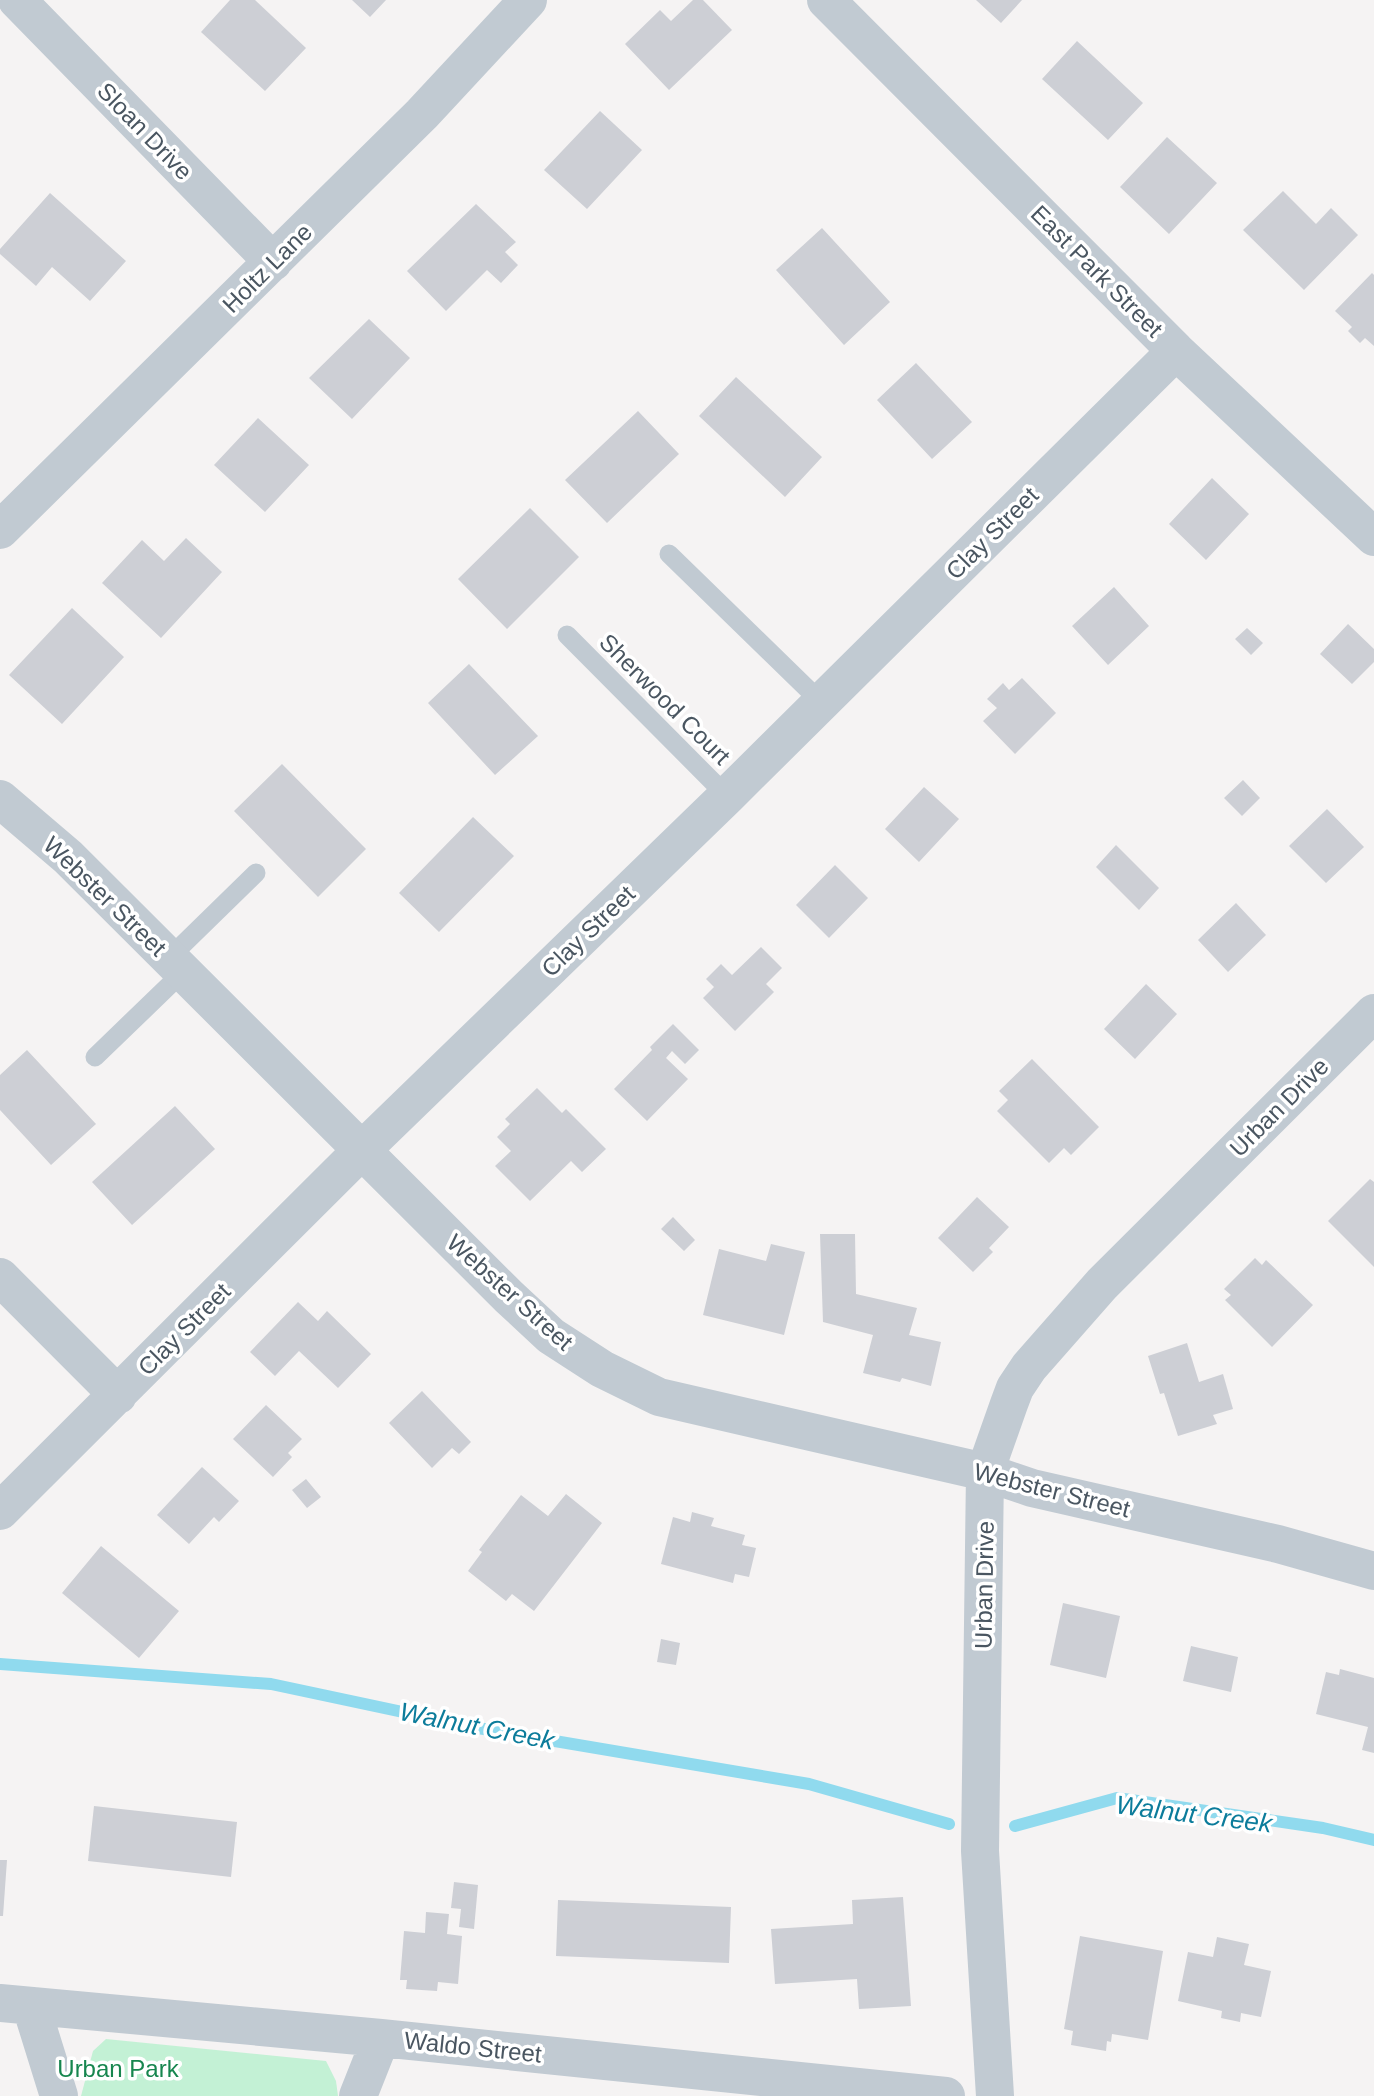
<svg xmlns="http://www.w3.org/2000/svg" width="1374" height="2096" font-family="Arial,sans-serif">
<rect width="100%" height="100%" fill="#f5f3f3"/>
<path fill="#c3f1d5" d="M 106,2039 L 326,2061 L 336,2081 L 338,2096 L 81,2096 L 93,2051 Z"/>
<g fill="none" stroke-linecap="round" stroke-linejoin="round">
<path stroke="#90daee" stroke-width="12" d="M 0,1664 L 271,1684 L 478,1728 L 809,1784 L 949,1824
M 1015,1826 L 1117,1798 L 1323,1828 L 1374,1840"/>
</g>
<path fill="#cdcfd5" d="M 230,0 L 255,0 L 306,48 L 265,91 L 201,32 Z
M 352,0 L 386,0 L 370,17 Z
M 693,0 L 703,0 L 732,30 L 669,90 L 625,44 L 660,10 L 671,21 Z
M 976,0 L 1022,0 L 1001,23 Z
M 1077,41 L 1143,103 L 1108,140 L 1042,79 Z
M 600,111 L 642,150 L 587,209 L 544,170 Z
M 1167,137 L 1217,183 L 1169,234 L 1120,187 Z
M 1283,191 L 1316,224 L 1331,208 L 1358,235 L 1304,290 L 1243,230 Z
M 50,193 L 126,261 L 90,301 L 52,267 L 36,286 L 0,254 L 0,249 Z
M 476,204 L 516,242 L 505,252 L 518,265 L 501,283 L 487,270 L 446,311 L 407,271 Z
M 822,228 L 890,302 L 844,345 L 776,270 Z
M 1372,273 L 1374,275 L 1374,346 L 1365,338 L 1360,343 L 1348,331 L 1352,327 L 1335,311 Z
M 369,319 L 410,358 L 352,419 L 309,378 Z
M 916,363 L 972,422 L 932,459 L 877,400 Z
M 736,377 L 822,457 L 785,497 L 699,416 Z
M 638,411 L 679,454 L 607,523 L 565,480 Z
M 258,418 L 309,465 L 265,512 L 214,465 Z
M 1212,478 L 1249,514 L 1206,560 L 1169,524 Z
M 530,508 L 579,557 L 507,629 L 458,579 Z
M 186,538 L 222,572 L 161,638 L 102,583 L 142,540 L 164,561 Z
M 1114,587 L 1149,626 L 1108,665 L 1072,626 Z
M 72,608 L 124,657 L 62,724 L 9,675 Z
M 1348,624 L 1374,649 L 1374,662 L 1352,684 L 1320,654 Z
M 1247,628 L 1263,643 L 1251,655 L 1235,639 Z
M 469,664 L 538,736 L 495,775 L 428,703 Z
M 1022,678 L 1056,713 L 1015,754 L 983,721 L 997,708 L 987,699 L 1003,683 L 1009,690 Z
M 282,764 L 366,849 L 318,897 L 234,811 Z
M 1243,780 L 1260,798 L 1242,816 L 1224,798 Z
M 924,787 L 959,819 L 919,862 L 885,829 Z
M 1327,809 L 1364,847 L 1326,883 L 1289,846 Z
M 473,817 L 514,856 L 439,932 L 399,893 Z
M 1116,845 L 1159,888 L 1139,910 L 1096,867 Z
M 835,865 L 868,898 L 829,938 L 796,905 Z
M 1236,903 L 1266,935 L 1228,972 L 1198,940 Z
M 761,947 L 782,968 L 766,984 L 774,992 L 735,1031 L 703,998 L 714,987 L 706,979 L 721,964 L 732,975 Z
M 1146,984 L 1177,1014 L 1135,1059 L 1104,1029 Z
M 673,1024 L 699,1050 L 685,1064 L 672,1051 L 666,1058 L 688,1079 L 647,1121 L 614,1089 L 652,1050 L 650,1047 Z
M 27,1050 L 96,1124 L 51,1165 L 0,1110 L 0,1075 Z
M 1032,1059 L 1099,1127 L 1071,1155 L 1064,1148 L 1049,1163 L 997,1111 L 1008,1100 L 999,1091 Z
M 537,1088 L 562,1113 L 566,1109 L 606,1149 L 582,1172 L 571,1161 L 530,1201 L 495,1166 L 511,1151 L 497,1137 L 510,1124 L 505,1119 Z
M 175,1106 L 215,1149 L 132,1225 L 92,1182 Z
M 1370,1179 L 1374,1182 L 1374,1267 L 1328,1221 Z
M 977,1197 L 1009,1227 L 989,1248 L 993,1252 L 973,1272 L 938,1238 Z
M 673,1217 L 695,1240 L 684,1251 L 661,1229 Z
M 820,1234 L 855,1234 L 856,1294 L 917,1308 L 909,1335 L 941,1342 L 931,1386 L 902,1378 L 900,1382 L 863,1373 L 873,1335 L 823,1322 Z
M 771,1244 L 805,1252 L 784,1335 L 703,1315 L 719,1249 L 766,1261 Z
M 1255,1258 L 1262,1265 L 1266,1260 L 1313,1305 L 1272,1347 L 1225,1300 L 1231,1295 L 1224,1289 Z
M 298,1302 L 318,1321 L 327,1311 L 371,1354 L 338,1388 L 299,1351 L 275,1376 L 250,1352 Z
M 1187,1343 L 1199,1382 L 1223,1374 L 1233,1409 L 1213,1415 L 1217,1424 L 1178,1436 L 1164,1393 L 1160,1394 L 1148,1356 Z
M 422,1391 L 471,1442 L 459,1454 L 452,1448 L 432,1468 L 389,1423 Z
M 266,1405 L 302,1439 L 288,1453 L 292,1457 L 273,1477 L 233,1439 Z
M 202,1467 L 239,1501 L 219,1522 L 214,1517 L 189,1544 L 157,1515 Z
M 306,1479 L 321,1497 L 307,1508 L 292,1490 Z
M 566,1494 L 602,1523 L 534,1611 L 512,1594 L 506,1601 L 468,1571 L 482,1552 L 479,1550 L 521,1495 L 548,1516 Z
M 692,1512 L 714,1518 L 711,1526 L 745,1535 L 742,1545 L 756,1548 L 749,1577 L 735,1574 L 733,1583 L 661,1564 L 673,1517 L 690,1522 Z
M 101,1546 L 179,1611 L 139,1658 L 62,1593 Z
M 1063,1603 L 1120,1616 L 1106,1678 L 1050,1665 Z
M 661,1639 L 680,1643 L 676,1665 L 657,1662 Z
M 1191,1646 L 1238,1657 L 1231,1692 L 1183,1681 Z
M 1340,1669 L 1374,1678 L 1374,1753 L 1362,1750 L 1368,1727 L 1316,1714 L 1326,1672 L 1339,1675 Z
M 94,1806 L 237,1822 L 231,1877 L 88,1861 Z
M 0,1860 L 7,1860 L 3,1916 L 0,1916 Z
M 454,1882 L 478,1885 L 474,1929 L 459,1927 L 461,1909 L 451,1908 Z
M 903,1897 L 911,2006 L 859,2009 L 857,1979 L 775,1984 L 771,1929 L 853,1924 L 852,1900 Z
M 558,1900 L 731,1907 L 729,1963 L 556,1956 Z
M 426,1912 L 449,1914 L 447,1934 L 462,1936 L 458,1984 L 438,1982 L 437,1991 L 406,1989 L 407,1980 L 400,1980 L 404,1931 L 425,1933 Z
M 1080,1936 L 1163,1951 L 1148,2040 L 1112,2034 L 1111,2042 L 1107,2041 L 1106,2051 L 1071,2045 L 1073,2031 L 1064,2029 Z
M 1217,1937 L 1249,1944 L 1244,1965 L 1271,1971 L 1261,2017 L 1241,2013 L 1240,2022 L 1221,2018 L 1222,2011 L 1178,2001 L 1188,1952 L 1213,1957 Z"/>
<g fill="none" stroke-linecap="round" stroke-linejoin="round">
<path stroke="#c1cad2" stroke-width="19" d="M 669,554 L 821,702
M 567,635 L 727,796
M 169,958 L 256,873
M 95,1057 L 183,972"/>
<path stroke="#c1cad2" stroke-width="38" d="M 17,0 L 273,262
M 826,0 L 1176,351 L 1374,537
M 0,530 L 422,114 L 528,0
M 0,799 L 68,857 L 509,1297 L 551,1336 L 602,1369 L 659,1397 L 985,1472 L 1032,1488 L 1278,1544 L 1374,1571
M 0,1277 L 118,1395
M 0,1511 L 362,1150 L 727,796 L 1176,351
M 0,2003 L 381,2038 L 946,2096
M 31,2006 L 59,2096
M 358,2096 L 381,2038
M 995,2096 L 980,1851 L 985,1472 L 1009,1404 L 1015,1388 L 1029,1367 L 1102,1284 L 1374,1013"/>
</g>
<g text-anchor="middle" dominant-baseline="central" stroke-width="7" stroke-linejoin="round" paint-order="stroke">
<g font-size="24" fill="#4a5661" stroke="#fff">
<text transform="translate(145 131) rotate(46)">Sloan Drive</text>
<text transform="translate(267 268) rotate(-45)">Holtz Lane</text>
<text transform="translate(1097 271) rotate(45)">East Park Street</text>
<text transform="translate(992 533) rotate(-45)">Clay Street</text>
<text transform="translate(665 699) rotate(45)">Sherwood Court</text>
<text transform="translate(105 896) rotate(44)">Webster Street</text>
<text transform="translate(588 931) rotate(-44)">Clay Street</text>
<text transform="translate(1279 1107) rotate(-45)">Urban Drive</text>
<text transform="translate(510 1292) rotate(42)">Webster Street</text>
<text transform="translate(184 1329) rotate(-45)">Clay Street</text>
<text transform="translate(1052 1490) rotate(14)">Webster Street</text>
<text transform="translate(984 1585) rotate(-89)">Urban Drive</text>
<text transform="translate(473 2047) rotate(6)">Waldo Street</text>
</g>
<g font-size="24" fill="#17864f" stroke="#fff">
<text x="118" y="2068">Urban Park</text>
</g>
<g font-size="26" font-style="italic" fill="#0c7c9b" stroke="#fff">
<text transform="translate(477 1726) rotate(11)">Walnut Creek</text>
<text transform="translate(1194 1814) rotate(7)">Walnut Creek</text>
</g>
</g>
</svg>
